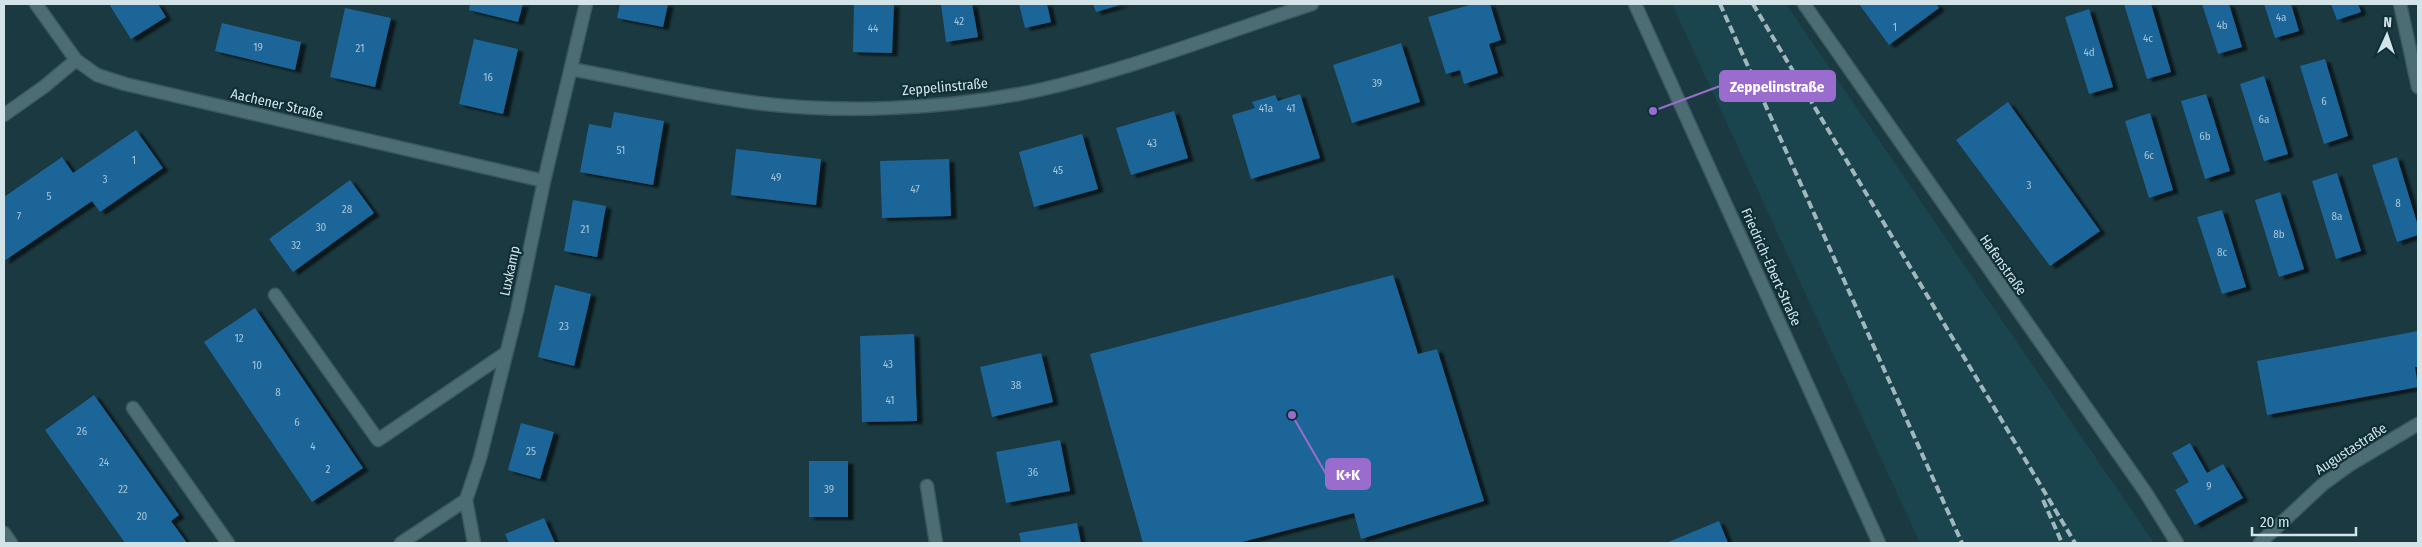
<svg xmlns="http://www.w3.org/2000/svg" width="2422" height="547" font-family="'Fira Sans Condensed',sans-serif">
<defs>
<filter id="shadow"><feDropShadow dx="5.5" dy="3" stdDeviation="1" flood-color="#0009"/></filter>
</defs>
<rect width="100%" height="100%" fill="#1a3940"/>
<path fill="#1b454e" d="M 1672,4 L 1786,4 L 2154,543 L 1920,543 Z"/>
<path fill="#1c6598" filter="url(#shadow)" d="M 109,4 L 158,4 L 166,17 L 131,39 Z
M 470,4 L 523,4 L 518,22 L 469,10 Z
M 620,4 L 668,4 L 663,27 L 617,18 Z
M 854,4 L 894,4 L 892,53 L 853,52 Z
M 941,4 L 972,4 L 978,37 L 946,42 Z
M 1019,4 L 1047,4 L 1051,22 L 1025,28 Z
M 1093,4 L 1123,4 L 1096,12 Z
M 1473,4 L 1490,4 L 1501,40 L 1489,44 L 1498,73 L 1464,84 L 1460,70 L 1446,74 L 1428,17 Z
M 1859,4 L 1936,4 L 1939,8 L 1889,45 Z
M 2124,4 L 2151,4 L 2171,72 L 2147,79 Z
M 2202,4 L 2229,4 L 2242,47 L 2218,54 Z
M 2264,4 L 2291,4 L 2299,31 L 2275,38 Z
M 2331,4 L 2358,4 L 2361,12 L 2337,20 Z
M 345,8 L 391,18 L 375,87 L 330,77 Z
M 2089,9 L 2113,87 L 2089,94 L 2065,17 Z
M 222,23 L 301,42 L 295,70 L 215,51 Z
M 474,39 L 518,49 L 503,114 L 459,104 Z
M 1401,43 L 1420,102 L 1352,123 L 1333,65 Z
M 2325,59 L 2348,136 L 2324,144 L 2300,66 Z
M 2264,76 L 2288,154 L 2264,161 L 2240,84 Z
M 1300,94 L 1320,158 L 1251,179 L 1232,115 L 1255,108 L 1252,102 L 1275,95 L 1278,101 Z
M 2206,94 L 2230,171 L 2205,179 L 2181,101 Z
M 2008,102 L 2100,231 L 2050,266 L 1956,140 Z
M 1174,111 L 1188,158 L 1131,175 L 1116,128 Z
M 614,112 L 664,121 L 653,185 L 580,172 L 589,124 L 611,128 Z
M 2150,113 L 2173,190 L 2149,198 L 2125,121 Z
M 136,130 L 163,168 L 100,212 L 92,201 L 4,261 L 4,197 L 62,157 L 73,173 Z
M 1082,134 L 1098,189 L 1034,207 L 1019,152 Z
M 736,149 L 821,159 L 816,205 L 731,195 Z
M 2397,157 L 2418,226 L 2418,235 L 2397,242 L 2372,165 Z
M 949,159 L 951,216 L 882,218 L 880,161 Z
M 2337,173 L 2361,251 L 2336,259 L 2312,181 Z
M 350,180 L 374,213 L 293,272 L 269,239 Z
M 2280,192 L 2304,269 L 2279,277 L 2255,200 Z
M 573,200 L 606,206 L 597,257 L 564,251 Z
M 2222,210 L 2246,287 L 2222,294 L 2197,217 Z
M 1393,275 L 1418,354 L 1437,349 L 1484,501 L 1361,539 L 1354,513 L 1238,543 L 1143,543 L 1090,354 Z
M 555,285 L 591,294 L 574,366 L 538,357 Z
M 255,308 L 363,468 L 312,502 L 204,342 Z
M 2418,331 L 2418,367 L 2415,367 L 2418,387 L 2267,415 L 2257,361 Z
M 914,334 L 917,421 L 862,422 L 860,336 Z
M 1041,353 L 1053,402 L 992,417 L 980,367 Z
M 94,395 L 179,515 L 171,521 L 187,543 L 125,543 L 45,430 Z
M 521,423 L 554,432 L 540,479 L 508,470 Z
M 1060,440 L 1070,491 L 1006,503 L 996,452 Z
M 2190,443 L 2207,473 L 2223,464 L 2243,498 L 2195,525 L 2175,490 L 2189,482 L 2172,453 Z
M 809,461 L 848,461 L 848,517 L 809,517 Z
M 544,518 L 555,543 L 509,543 L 505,534 Z
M 1719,521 L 1728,543 L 1666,543 Z
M 1077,523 L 1081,543 L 1021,543 L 1019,533 Z"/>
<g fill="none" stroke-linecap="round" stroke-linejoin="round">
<defs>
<path id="minor" d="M 36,4 L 76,60 L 97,75 L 125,84 L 544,181
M 1635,4 L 1879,543
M 1804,4 L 2146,493 L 2177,543
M 2400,4 L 2418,87
M 571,69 C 626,79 681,92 736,100 C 829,115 947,110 1039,90 C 1132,69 1222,33 1312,4
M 4,115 L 45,86 L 76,60
M 275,295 L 378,440 L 506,353
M 133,408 L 228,543
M 927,486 L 936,543
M 4,533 L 11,543
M 401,543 L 466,500
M 474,543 L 466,500 L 480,458 L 517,311 L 544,181 L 586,4
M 2260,543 L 2322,485 L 2351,464 L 2418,424"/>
</defs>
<use href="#minor" stroke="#3c575d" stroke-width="15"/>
<use href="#minor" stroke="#4d6d75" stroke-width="12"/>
<path stroke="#a2b7bc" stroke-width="4" stroke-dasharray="8 4" stroke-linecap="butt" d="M 1720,4 L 1962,543
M 1753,4 L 2075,543
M 2043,500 L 2062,543"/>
</g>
<g text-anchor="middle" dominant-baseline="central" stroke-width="4.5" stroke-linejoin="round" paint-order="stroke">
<g font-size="11" fill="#a5c4d5">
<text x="2281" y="17">4a</text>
<text x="959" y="21">42</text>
<text x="2222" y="25">4b</text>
<text x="1895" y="27">1</text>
<text x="873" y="28">44</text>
<text x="2148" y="38">4c</text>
<text x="258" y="47">19</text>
<text x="360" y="48">21</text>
<text x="2089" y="52">4d</text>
<text x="488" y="77">16</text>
<text x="1377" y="83">39</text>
<text x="2324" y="101">6</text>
<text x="1266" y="108">41a</text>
<text x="1291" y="108">41</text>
<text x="2264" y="119">6a</text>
<text x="2205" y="136">6b</text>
<text x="1152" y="143">43</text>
<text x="621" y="150">51</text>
<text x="2149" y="155">6c</text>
<text x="134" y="160">1</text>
<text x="1058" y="170">45</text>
<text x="776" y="177">49</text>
<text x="105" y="179">3</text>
<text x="2029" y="185">3</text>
<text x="915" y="189">47</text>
<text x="49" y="196">5</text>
<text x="2398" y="203">8</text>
<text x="347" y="209">28</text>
<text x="19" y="216">7</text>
<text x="2337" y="216">8a</text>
<text x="321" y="227">30</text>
<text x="585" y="229">21</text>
<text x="2279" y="234">8b</text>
<text x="296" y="245">32</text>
<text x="2222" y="252">8c</text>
<text x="564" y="326">23</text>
<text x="239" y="338">12</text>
<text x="888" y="364">43</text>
<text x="257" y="365">10</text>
<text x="1016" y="385">38</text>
<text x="278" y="392">8</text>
<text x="890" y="400">41</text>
<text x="297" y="422">6</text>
<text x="82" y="431">26</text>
<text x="313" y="446">4</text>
<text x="531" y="451">25</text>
<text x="104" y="462">24</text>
<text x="328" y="469">2</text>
<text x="1033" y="472">36</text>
<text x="2209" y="486">9</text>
<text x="123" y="489">22</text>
<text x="829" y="489">39</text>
<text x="142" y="516">20</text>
</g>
<g font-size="14" fill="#d3e4e9" stroke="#0f2f36">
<text transform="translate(945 87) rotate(-5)">Zeppelinstraße</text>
<text transform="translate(277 104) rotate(13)">Aachener Straße</text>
<text transform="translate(2003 265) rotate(55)">Hafenstraße</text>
<text transform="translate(1771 267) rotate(66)">Friedrich-Ebert-Straße</text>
<text transform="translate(510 271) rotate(-78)">Luxkamp</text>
<text transform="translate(2351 449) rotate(-33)">Augustastraße</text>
</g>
</g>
<path fill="none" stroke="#9a6cce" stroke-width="2" d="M1653 111L1720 86M1292 415L1326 474"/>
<g fill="#9a6cce" stroke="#0f2f36" stroke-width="2">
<circle cx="1653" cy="111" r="5"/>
<circle cx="1292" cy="415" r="5"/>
</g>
<g fill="#9a6cce" stroke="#9a6cce" stroke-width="2">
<rect x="1720" y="71" width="115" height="30" rx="5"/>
<rect x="1326" y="459" width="44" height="30" rx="5"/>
</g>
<g font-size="15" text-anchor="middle" font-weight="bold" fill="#fff">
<text x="1777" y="92">Zeppelinstraße</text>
<text x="1348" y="480">K+K</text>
</g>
<rect width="2422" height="547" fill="none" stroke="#d3e4e9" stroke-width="10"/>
<g transform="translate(2387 35) rotate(3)" stroke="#0f2f36" stroke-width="4" paint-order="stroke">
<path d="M0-4L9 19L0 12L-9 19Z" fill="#d3e4e9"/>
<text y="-8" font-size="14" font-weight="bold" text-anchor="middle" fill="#d3e4e9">N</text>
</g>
<path d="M2252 527v8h104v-8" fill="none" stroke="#d3e4e9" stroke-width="2.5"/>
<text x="2260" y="527" font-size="15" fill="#d3e4e9" stroke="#0f2f36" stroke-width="4" paint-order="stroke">20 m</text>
</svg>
